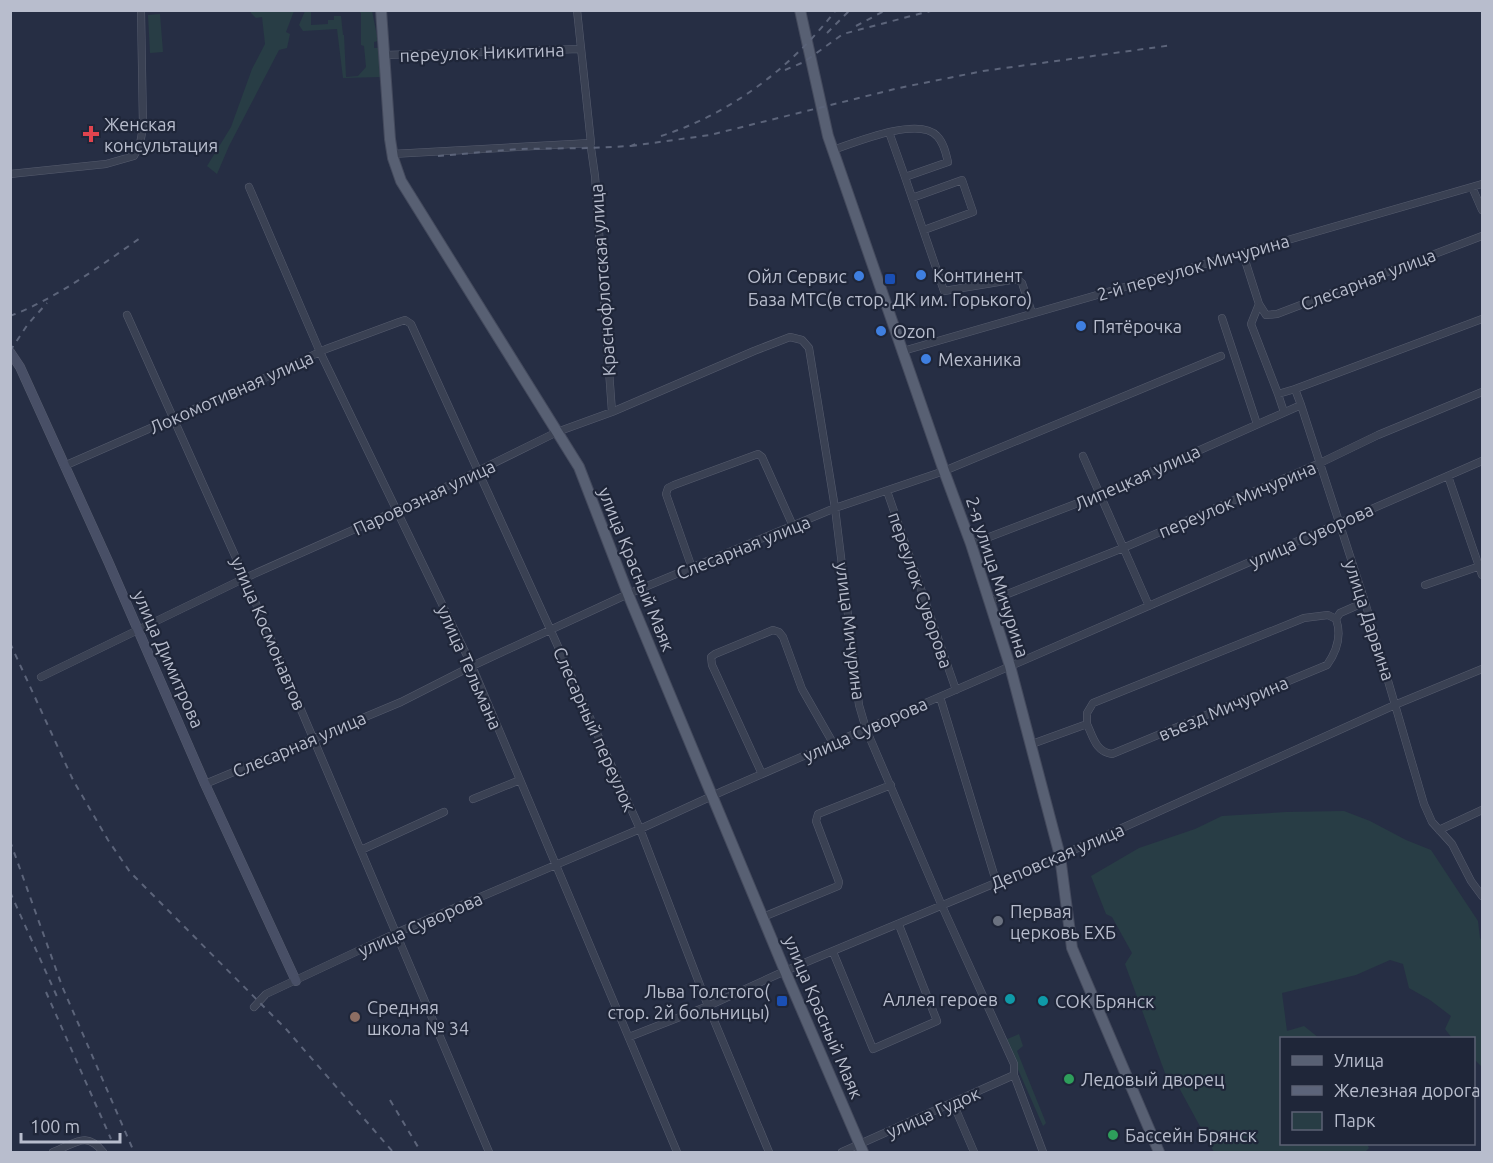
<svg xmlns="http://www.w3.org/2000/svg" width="1493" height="1163" font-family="Ubuntu,sans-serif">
<rect width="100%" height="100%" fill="#262e44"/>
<path fill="#283d45" d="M 251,11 L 294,11 L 286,32 L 290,34 L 287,48 L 279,50 L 229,146 L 217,174 L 207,166 L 231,127 L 252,69 L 265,44 L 262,17 L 256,18 L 251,13 Z
M 305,11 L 311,11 L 311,25 L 328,24 L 328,20 L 334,20 L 334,16 L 341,16 L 343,35 L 344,35 L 346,77 L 358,76 L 366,67 L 364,46 L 361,45 L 361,13 L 358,11 L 372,11 L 378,41 L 374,42 L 374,48 L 379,48 L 381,77 L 343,78 L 337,29 L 303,31 L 299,25 Z
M 160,14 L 163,52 L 150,53 L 148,15 Z
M 1344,811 L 1370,821 L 1406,840 L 1431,850 L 1478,921 L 1480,938 L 1482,941 L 1482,1067 L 1474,1059 L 1474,1038 L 1452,1038 L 1445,1029 L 1451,1016 L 1430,1000 L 1409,988 L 1403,964 L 1390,960 L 1356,975 L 1282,993 L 1287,1031 L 1304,1026 L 1319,1038 L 1282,1038 L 1282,1144 L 1367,1144 L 1369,1148 L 1365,1152 L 1214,1152 L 1177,1084 L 1165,1073 L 1125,964 L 1132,953 L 1112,917 L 1106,914 L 1091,876 L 1139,848 L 1195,829 L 1222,816 L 1286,812 Z
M 1019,1034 L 1023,1046 L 1017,1051 L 1046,1123 L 1043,1126 L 1005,1040 Z"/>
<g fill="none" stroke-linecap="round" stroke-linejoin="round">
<defs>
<path id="street" d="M 384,55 L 580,49
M 889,132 L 905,177
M 591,148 L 595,176 L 612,412
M 833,150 C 856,142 919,116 937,136 C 944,143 946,154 948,162 L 905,177 L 944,291 L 1017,279 L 1022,283 L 1032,313
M 392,154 L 591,143 L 577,10
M 10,174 L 106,164 L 134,156 L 140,144 L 143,127 L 141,10
M 249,187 L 320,352 L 472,666 L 677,1152
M 1472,187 L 1482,210
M 912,198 L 962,180 L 973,212 L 924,230
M 1243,254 L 1259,304 L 1251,324 L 1278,394 L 1295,389 L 1301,405 L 1365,602 L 1424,804 L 1432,822 L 1452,844 L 1471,881 L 1482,896
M 1259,304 L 1266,315 L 1277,314 L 1482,236
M 127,315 L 245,578 L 489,1152
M 1222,318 L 1257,424
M 903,351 L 1482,184
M 1295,389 L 1482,319
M 1278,394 L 1284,412
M 1083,456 L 1149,606
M 64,466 L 256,382 L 326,349 L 399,322 L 405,320 L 411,324 L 551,631 L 640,829 L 708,1006 L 769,1152
M 1448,476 L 1482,575
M 887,491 L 956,690
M 971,544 L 1099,495 L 1301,405
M 692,568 L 666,494 L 668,488 L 674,485 L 758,454 L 762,457 L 793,526
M 1425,585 L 1480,566
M 990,601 L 1123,548 L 1320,463 L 1378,435 L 1482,392
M 41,677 L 245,578 L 409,505 L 557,432 L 612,412 L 754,351 L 790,337 L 802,340 L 809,348 L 835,508 L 859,705 L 866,729 L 942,906 L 1014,1064 L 1014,1075 L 842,1152
M 940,697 L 996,881
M 1087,724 C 1093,737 1096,752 1112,754 L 1327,665 C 1337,651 1342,636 1336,619
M 1032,744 L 1087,724 L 1087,713 L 1093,703 L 1304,618 L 1328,615 L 1336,619 L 1340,613 L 1365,602
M 762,774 L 712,665 L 711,657 L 715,654 L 773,630 L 779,632 L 783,637 L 802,689 L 833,743
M 205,784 L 401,702 L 472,666 L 628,594 L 835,508 L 944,471 L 1221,356
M 473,799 L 520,780
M 1439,830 L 1482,810
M 361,850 L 444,812
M 763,917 L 838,886 L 839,882 L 816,821 L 818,814 L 891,785
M 833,952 L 873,1049 L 937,1021 L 899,925
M 254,1007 L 266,994 L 396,933 L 640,829 L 723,791 L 1482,461
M 629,1037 L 708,1006 L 785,971 L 1060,856 L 1397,704 L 1482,669
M 1014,1075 L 1043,1152
M 953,1103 L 974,1152
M 53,1152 C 75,1144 86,1130 103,1152"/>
<path id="secondary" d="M 10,352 L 20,367 L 108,561 L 205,784 L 296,981"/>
<path id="primary" d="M 381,10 L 390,139 L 393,158 L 401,181 L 579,467 L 628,594 L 785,971 L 863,1152
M 800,10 L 828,136 L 944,471 L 971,544 L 1010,666 L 1060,856 L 1072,948 L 1159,1152"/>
</defs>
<use href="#street" stroke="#565c6e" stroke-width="8"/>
<use href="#secondary" stroke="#565c6e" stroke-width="10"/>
<use href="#primary" stroke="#444a5d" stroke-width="12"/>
<use href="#street" stroke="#3a4153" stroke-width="7"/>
<use href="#secondary" stroke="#484f66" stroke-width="9"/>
<use href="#primary" stroke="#586073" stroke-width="10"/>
<path stroke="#5c647a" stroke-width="2" stroke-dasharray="6 6" stroke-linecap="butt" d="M 856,26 L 886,10
M 827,33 L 850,10
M 785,70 L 804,62 L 843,34 L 934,10
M 661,136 C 730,114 791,68 836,10
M 631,146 L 710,135 L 899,88 L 983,71 L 1173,45
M 438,156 L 518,149 L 591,148 L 631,146 L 638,143
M 10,316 C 56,299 103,264 143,236
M 10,351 L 28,324 L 47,303
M 10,643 L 73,780 L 108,840 L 130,872 L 286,1029 L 393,1152
M 10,841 L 62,986 L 134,1152
M 10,892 L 59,1001
M 46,992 L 111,1139
M 390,1100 L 421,1152"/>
</g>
<path fill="#e0444e" stroke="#1f2639" stroke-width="2" d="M88 125h6v6h6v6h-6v6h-6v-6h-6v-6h6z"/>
<g fill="#3f7fe0" stroke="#1f2639" stroke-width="2">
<circle cx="921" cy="275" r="6"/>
<circle cx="859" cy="276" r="6"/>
<circle cx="1081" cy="326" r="6"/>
<circle cx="881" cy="331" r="6"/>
<circle cx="926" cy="359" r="6"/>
</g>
<g fill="#1a4fb4" stroke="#1f2639" stroke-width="2">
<rect x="884" y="273" width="12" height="12" rx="3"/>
<rect x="776" y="995" width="12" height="12" rx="3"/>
</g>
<circle fill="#6b7280" stroke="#1f2639" stroke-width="2" cx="998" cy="921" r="6"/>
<g fill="#0f9aa8" stroke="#1f2639" stroke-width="2">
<circle cx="1010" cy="999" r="6"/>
<circle cx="1043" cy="1001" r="6"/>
</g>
<circle fill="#8d6e63" stroke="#1f2639" stroke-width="2" cx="355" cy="1017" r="6"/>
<g fill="#2e9e5b" stroke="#1f2639" stroke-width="2">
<circle cx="1069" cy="1079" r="6"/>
<circle cx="1113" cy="1135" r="6"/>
</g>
<g text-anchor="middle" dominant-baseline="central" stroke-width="4.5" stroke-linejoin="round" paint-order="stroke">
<g font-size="18" fill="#b8bdcd" stroke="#1f2639">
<text transform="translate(482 52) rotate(-2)">переулок Никитина</text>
<text transform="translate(1193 267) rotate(-16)">2-й переулок Мичурина</text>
<text transform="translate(1368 279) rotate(-21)">Слесарная улица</text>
<text transform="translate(602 280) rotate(-94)">Краснофлотская улица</text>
<text transform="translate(231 392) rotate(-24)">Локомотивная улица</text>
<text transform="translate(1137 477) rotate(-24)">Липецкая улица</text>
<text transform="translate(424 497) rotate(-25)">Паровозная улица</text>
<text transform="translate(1237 499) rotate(-23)">переулок Мичурина</text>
<text transform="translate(1311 535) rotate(-24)">улица Суворова</text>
<text transform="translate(743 547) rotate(-22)">Слесарная улица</text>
<text transform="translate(637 569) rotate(68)">улица Красный Маяк</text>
<text transform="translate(998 577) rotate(72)">2-я улица Мичурина</text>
<text transform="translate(921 590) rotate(71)">переулок Суворова</text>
<text transform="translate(1370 620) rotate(72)">улица Дарвина</text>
<text transform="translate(851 631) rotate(83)">улица Мичурина</text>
<text transform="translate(269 633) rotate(67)">улица Космонавтов</text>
<text transform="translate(169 659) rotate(66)">улица Димитрова</text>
<text transform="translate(470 667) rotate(66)">улица Тельмана</text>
<text transform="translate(1223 708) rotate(-23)">въезд Мичурина</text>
<text transform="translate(595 729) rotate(66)">Слесарный переулок</text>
<text transform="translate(865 729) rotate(-24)">улица Суворова</text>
<text transform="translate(299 744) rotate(-23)">Слесарная улица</text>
<text transform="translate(1057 856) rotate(-23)">Деповская улица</text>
<text transform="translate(420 924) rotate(-24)">улица Суворова</text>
<text transform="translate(824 1017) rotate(67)">улица Красный Маяк</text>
<text transform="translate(933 1112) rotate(-24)">улица Гудок</text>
</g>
<g font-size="18" fill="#b8bdcd" stroke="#1f2639" text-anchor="start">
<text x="104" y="124">Женская<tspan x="104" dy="21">консультация</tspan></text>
<text x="933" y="275">Континент</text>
<text x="847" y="276" text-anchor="end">Ойл Сервис</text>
<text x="890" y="299" text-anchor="middle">База МТС(в стор. ДК им. Горького)</text>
<text x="1093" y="326">Пятёрочка</text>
<text x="893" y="331">Ozon</text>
<text x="938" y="359">Механика</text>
<text x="1010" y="911">Первая<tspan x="1010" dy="21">церковь ЕХБ</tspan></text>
<text x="770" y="991" text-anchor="end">Льва Толстого(<tspan x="770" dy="21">стор. 2й больницы)</tspan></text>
<text x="998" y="999" text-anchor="end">Аллея героев</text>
<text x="1055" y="1001">СОК Брянск</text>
<text x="367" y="1007">Средняя<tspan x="367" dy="21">школа № 34</tspan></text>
<text x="1081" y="1079">Ледовый дворец</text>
<text x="1125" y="1135">Бассейн Брянск</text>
</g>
</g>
<rect width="1493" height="1163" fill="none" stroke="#b8bdcd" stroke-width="24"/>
<rect x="1280" y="1037" width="195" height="108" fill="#1f2639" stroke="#5c6274" stroke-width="1.5"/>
<rect x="1292" y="1056" width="30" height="9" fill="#586073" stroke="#5c6274" stroke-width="1.5"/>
<text x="1334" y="1067" font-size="18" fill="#b8bdcd">Улица</text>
<rect x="1292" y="1086" width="30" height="9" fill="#5c647a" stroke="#5c6274" stroke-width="1.5"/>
<text x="1334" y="1097" font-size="18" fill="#b8bdcd">Железная дорога</text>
<rect x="1292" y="1112" width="30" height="18" fill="#283d45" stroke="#5c6274" stroke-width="1.5"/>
<text x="1334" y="1127" font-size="18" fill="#b8bdcd">Парк</text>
<path d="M21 1133v9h99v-9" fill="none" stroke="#b8bdcd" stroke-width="3"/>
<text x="30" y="1133" font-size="18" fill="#b8bdcd" stroke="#1f2639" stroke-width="4.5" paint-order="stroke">100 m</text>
</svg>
